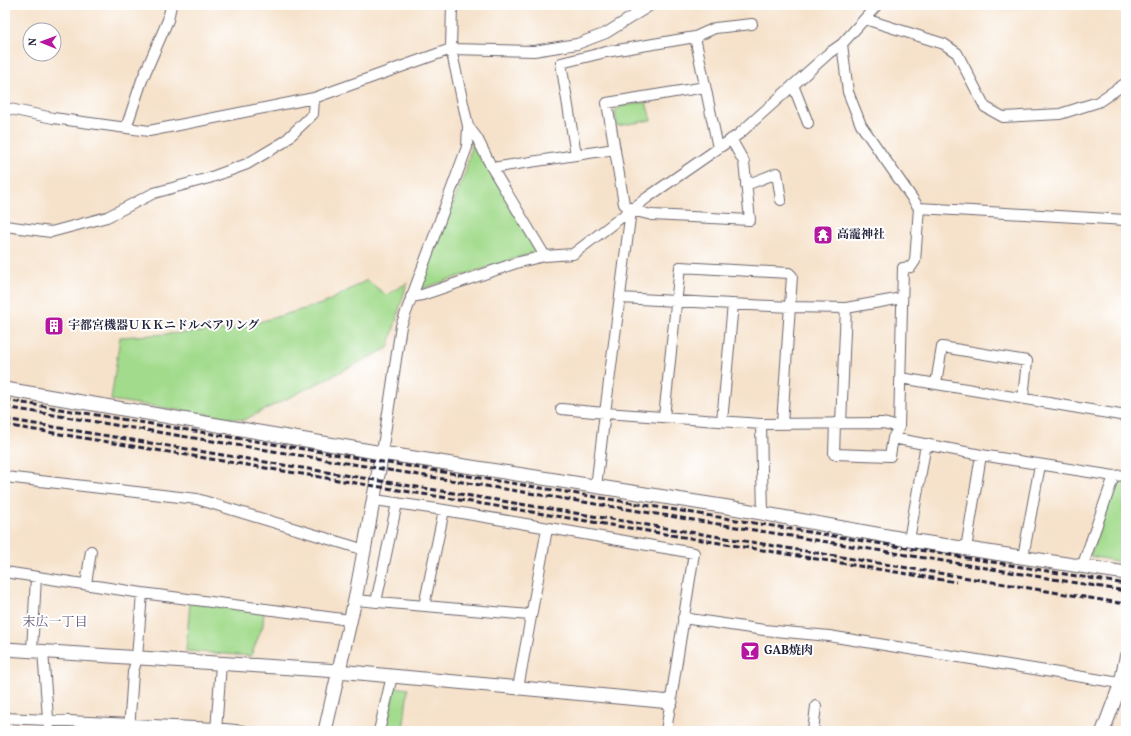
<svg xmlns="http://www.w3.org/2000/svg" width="1131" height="736" font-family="Vollkorn,'Noto Serif JP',serif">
<rect width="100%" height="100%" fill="#fff"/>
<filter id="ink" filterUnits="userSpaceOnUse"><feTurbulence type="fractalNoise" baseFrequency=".025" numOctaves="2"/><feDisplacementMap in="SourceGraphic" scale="8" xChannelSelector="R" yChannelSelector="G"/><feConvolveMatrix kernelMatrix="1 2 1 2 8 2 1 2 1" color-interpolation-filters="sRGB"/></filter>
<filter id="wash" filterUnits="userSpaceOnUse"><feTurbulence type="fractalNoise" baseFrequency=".012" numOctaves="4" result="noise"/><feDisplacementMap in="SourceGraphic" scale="16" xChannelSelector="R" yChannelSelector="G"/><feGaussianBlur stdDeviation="0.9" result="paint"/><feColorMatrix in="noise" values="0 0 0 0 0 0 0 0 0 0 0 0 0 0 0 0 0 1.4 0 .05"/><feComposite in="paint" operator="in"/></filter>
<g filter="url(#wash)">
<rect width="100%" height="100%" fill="#f6e2cb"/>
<path fill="#a3db8d" stroke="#627e64" d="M 646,102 L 651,120 L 617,126 L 615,111 L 621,106 Z
M 472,142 L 539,251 L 420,289 L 466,170 Z
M 367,280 L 386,295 L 407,283 L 388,348 L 244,420 L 111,400 L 120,337 L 231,330 L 325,303 Z
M 1116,481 L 1126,482 L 1126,563 L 1090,556 Z
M 190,602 L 264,611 L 263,625 L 251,656 L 186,651 Z
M 395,687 L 408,689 L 403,731 L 386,731 Z"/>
</g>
<g filter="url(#ink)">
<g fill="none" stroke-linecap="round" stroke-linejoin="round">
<defs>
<path id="minor" d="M 865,19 L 944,44 L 957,53 L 985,107 L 1003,117 L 1060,114 L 1098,102 L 1126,83
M 695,37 L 715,28 L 752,24
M 842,44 L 848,92 L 861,125 L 919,208 L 915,261 L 911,267 L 903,268 L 899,427
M 793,85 L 808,123
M 705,87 L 607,103 L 624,204 L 631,210 L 652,215 L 750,220 L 744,162 L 731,139
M 5,108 L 53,118 L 149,131 L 314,98 L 451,49 L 534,51 L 577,44 L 606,33 L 651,5
M 468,126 L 477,138 L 492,168 L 545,256
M 126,128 L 142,80 L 168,20 L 171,5
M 576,155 L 561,63 L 606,52 L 695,37 L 718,148
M 492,168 L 615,149
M 746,185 L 777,173 L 781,200
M 919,208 L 1126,220
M 631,210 L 605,413 L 761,424 L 883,423 L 899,427 L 893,438 L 981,455 L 1114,476 L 1126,475
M 5,226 L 51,232 L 107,217 L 154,193 L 209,178 L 247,164 L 284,142 L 313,114 L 314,98
M 411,297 L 422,295 L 519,262 L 545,256 L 573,254 L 648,197 L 739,134 L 829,53 L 842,44 L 877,5
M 620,298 L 790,307 L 846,308 L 902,298
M 901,378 L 1126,416
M 936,383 L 942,347 L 1027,361 L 1023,398
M 561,409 L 605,413 L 596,487
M 664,417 L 680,267 L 789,273 L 792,276 L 782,424
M 722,421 L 733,304
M 835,423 L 834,454 L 890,456 L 893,438
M 841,423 L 846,308
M 761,424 L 763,514
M 382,453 L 401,326 L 467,147 L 468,126 L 451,49 L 452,5
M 5,477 L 197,499 L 365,550
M 375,500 L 444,510 L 694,553 L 666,731
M 909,540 L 926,444
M 966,549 L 981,455
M 1023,557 L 1040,465
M 1082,567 L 1114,476
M 5,572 L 142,593 L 350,620
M 86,584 L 91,551
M 355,600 L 530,615
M 376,602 L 397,503
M 424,606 L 444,510
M 683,618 L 764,630 L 829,636 L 1126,684
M 32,651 L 36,577
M 43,651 L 49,731
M 518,688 L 547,529
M 5,718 L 216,728 L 244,731
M 129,731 L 133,672 L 137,658 L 142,593
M 216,731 L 221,664
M 379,731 L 392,676
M 813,731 L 816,706"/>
<path id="tertiary" d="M 5,389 L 382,453 L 728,507 L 909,540 L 1126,573
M 5,649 L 338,671 L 671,702
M 325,731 L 355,600 L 382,453
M 1103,731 L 1121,683 L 1126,658"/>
</defs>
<use href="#minor" stroke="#6c656d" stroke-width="12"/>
<use href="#tertiary" stroke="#6c656d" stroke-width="15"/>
<use href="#minor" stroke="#fff" stroke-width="10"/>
<use href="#tertiary" stroke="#fff" stroke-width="13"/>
<path stroke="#22223b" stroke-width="3" stroke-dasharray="6 3" stroke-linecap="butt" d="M 5,400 L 1126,584
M 5,407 L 1126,591
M 5,419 L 1126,604
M 5,425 L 956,582"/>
</g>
</g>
<defs>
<symbol id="temple-square" viewBox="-11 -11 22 22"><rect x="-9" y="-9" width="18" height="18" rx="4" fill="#b5179e" stroke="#fff"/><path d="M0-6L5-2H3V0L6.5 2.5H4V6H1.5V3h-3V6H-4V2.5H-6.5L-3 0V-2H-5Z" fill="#fff"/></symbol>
<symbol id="building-square" viewBox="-11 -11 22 22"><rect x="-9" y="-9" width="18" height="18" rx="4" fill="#b5179e" stroke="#fff"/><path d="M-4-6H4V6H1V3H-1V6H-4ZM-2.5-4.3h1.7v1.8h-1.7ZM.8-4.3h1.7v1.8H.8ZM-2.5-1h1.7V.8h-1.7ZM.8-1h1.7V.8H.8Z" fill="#fff"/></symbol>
<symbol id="bar-square" viewBox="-11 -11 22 22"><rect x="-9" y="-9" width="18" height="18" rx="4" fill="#b5179e" stroke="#fff"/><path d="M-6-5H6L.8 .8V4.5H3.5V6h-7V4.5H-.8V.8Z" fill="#fff"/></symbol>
</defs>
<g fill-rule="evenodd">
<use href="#temple-square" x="812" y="224" width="22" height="22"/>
<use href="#building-square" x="43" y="315" width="22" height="22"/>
<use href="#bar-square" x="739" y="640" width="22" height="22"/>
</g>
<g text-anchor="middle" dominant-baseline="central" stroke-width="4" stroke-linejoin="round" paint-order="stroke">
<g font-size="12" font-weight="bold" fill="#22223b" stroke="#fff" text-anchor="start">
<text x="837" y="235">高靇神社</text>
<text x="68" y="326">宇都宮機器ＵＫＫニドルベアリング</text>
<text x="764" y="651">GAB焼肉</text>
</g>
<g font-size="13" fill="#594f73" stroke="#fff">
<text x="55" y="623">末広一丁目</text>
</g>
</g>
<rect width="1131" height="736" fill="none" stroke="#fff" stroke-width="20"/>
<g transform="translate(42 42) rotate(271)"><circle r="19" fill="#ffffff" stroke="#a7a7b1"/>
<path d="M0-3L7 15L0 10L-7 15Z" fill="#b5179e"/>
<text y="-6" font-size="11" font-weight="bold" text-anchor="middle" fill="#22223b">N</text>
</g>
</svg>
